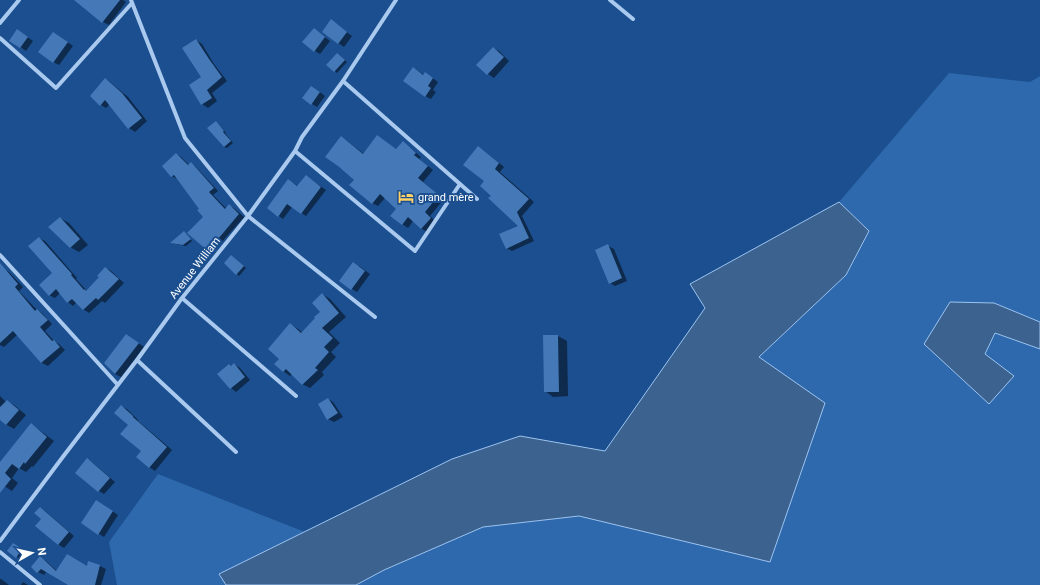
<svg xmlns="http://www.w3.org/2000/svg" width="1040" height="585" font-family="Roboto,sans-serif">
<rect width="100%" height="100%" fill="#1b4f8f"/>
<path fill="#2e69ad" d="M 949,73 L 1030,82 L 1040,76 L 1040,322 L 994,303 L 985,354 L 995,333 L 1040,349 L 1040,585 L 356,585 L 384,570 L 483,527 L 579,516 L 770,561 L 759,357 L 846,275 L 869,231 L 839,202 Z
M 158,474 L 305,532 L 220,574 L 226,585 L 117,585 L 109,542 Z"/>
<path fill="#3c6290" stroke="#9cc4f0" d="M 839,202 L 869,231 L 846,275 L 759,357 L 825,403 L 770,562 L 579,516 L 483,527 L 384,570 L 356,585 L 226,585 L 219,574 L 452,459 L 520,436 L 605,451 L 705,308 L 690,284 Z
M 950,302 L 994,303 L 1040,322 L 1040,349 L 995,333 L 985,354 L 1014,376 L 989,404 L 924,344 Z"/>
<path fill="#0007" d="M 78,0 L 123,0 L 126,2 L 109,25 L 103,22 L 77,1 Z
M 331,21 L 352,36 L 344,47 L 323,32 Z
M 314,29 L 330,41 L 320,54 L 315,51 Z
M 23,34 L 33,41 L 26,51 L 11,40 Z
M 59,36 L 73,46 L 59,65 L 53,62 Z
M 196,40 L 202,44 L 214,64 L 227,81 L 212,93 L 217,101 L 208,108 L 202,104 L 202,78 Z
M 493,48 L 499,51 L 509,61 L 494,78 L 488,74 L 478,65 Z
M 340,56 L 347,62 L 337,73 L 328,65 Z
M 414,68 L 424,75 L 431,77 L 438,82 L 433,90 L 436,92 L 431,99 L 425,96 Z
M 106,79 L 111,83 L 128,97 L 147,121 L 135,132 L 129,128 L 110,104 L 106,108 L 101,105 Z
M 317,90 L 325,96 L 317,107 L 312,104 Z
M 216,122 L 218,124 L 226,133 L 225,133 L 233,143 L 227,148 L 224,147 Z
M 342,138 L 347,141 L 364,154 L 397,150 L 403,143 L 408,146 L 421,157 L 419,159 L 433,170 L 423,182 L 444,199 L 430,216 L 436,222 L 427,232 L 422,229 L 413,221 L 408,228 L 402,224 L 397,208 L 385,198 L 378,206 L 372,203 L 355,180 Z
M 478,147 L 484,151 L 504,167 L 500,172 L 534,202 L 522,216 L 534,241 L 512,251 L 506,248 L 519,226 L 493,195 L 485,181 Z
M 176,154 L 181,157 L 189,165 L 191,164 L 195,166 L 218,191 L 213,195 L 227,209 L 229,206 L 234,208 L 244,217 L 213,252 L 208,250 L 205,217 L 200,209 L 177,179 L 172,176 L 163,166 Z
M 306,176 L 326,190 L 306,216 L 292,207 L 283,219 L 268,208 L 288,180 L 298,186 Z
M 60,218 L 69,223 L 88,245 L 79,252 L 70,247 Z
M 184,233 L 187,234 L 192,241 L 186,246 L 171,243 Z
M 39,238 L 45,241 L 77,278 L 76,279 L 87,291 L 100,277 L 105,268 L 111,271 L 124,283 L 105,303 L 102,301 L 89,313 L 83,309 L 77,302 L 73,306 L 68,302 L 60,293 L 55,298 L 49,295 L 53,273 Z
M 608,246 L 614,249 L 627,281 L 615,286 L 610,283 Z
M 234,258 L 246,268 L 239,276 L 225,263 Z
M 359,266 L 370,274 L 357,292 L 352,289 Z
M 4,269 L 9,272 L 23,287 L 19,291 L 37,310 L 42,313 L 52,324 L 45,331 L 54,341 L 59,344 L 65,350 L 48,366 L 42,363 L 17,335 L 4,347 L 0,345 L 0,273 Z
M 322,294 L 330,299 L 346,317 L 329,332 L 340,343 L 331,352 L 336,357 L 322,372 L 324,375 L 310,388 L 302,384 L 292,374 L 290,376 L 283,371 L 280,359 L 291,325 L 298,329 L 303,333 L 321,312 Z
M 127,335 L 144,347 L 121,377 L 115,374 L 105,362 Z
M 544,336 L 558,336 L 567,341 L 568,396 L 553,397 L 545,391 Z
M 234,364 L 240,368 L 250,380 L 236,392 L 231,388 L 230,365 L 232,366 Z
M 0,396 L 6,402 L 7,401 L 14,405 L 26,415 L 14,429 L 7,425 L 0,419 Z
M 328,399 L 333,402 L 343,417 L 334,422 L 328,419 Z
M 121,406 L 127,409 L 138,420 L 138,421 L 172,450 L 155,471 L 149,467 L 137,457 L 142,451 Z
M 31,424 L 38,429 L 54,441 L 33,467 L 32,466 L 26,472 L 19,468 L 12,478 L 18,483 L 12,491 L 0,483 L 0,464 Z
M 87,460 L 93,463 L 115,482 L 104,494 L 99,491 L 77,473 Z
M 102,504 L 118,515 L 104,537 L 82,523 Z
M 40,508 L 45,511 L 74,536 L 64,548 L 59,545 L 37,526 L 42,519 Z
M 13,544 L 24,551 L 19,558 L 8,551 Z
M 40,557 L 46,561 L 57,571 L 88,568 L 89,563 L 100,566 L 106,569 L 101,585 L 70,585 L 47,571 L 44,575 L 38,572 Z
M 0,579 L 1,579 L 9,585 L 0,585 Z
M 23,582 L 28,585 L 21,585 Z"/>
<path fill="#4478b7" d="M 74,0 L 120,0 L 102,23 Z
M 331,19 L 347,32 L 338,44 L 322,32 Z
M 314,28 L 325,37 L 314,52 L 302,42 Z
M 17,29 L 28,37 L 20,48 L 9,41 Z
M 53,32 L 68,42 L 53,63 L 38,52 Z
M 196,39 L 209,59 L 222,77 L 207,90 L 212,98 L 201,105 L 189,85 L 201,77 L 182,48 Z
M 493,47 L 504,57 L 487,75 L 476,65 Z
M 337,53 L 345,60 L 334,72 L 326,65 Z
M 413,67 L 423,75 L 425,72 L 433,78 L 428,86 L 431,88 L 425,97 L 403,81 Z
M 105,78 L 122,93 L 142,118 L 128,129 L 105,100 L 100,106 L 90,96 Z
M 311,86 L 320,92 L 311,105 L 302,98 Z
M 216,121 L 224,131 L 223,132 L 231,141 L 224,147 L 207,128 Z
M 377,135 L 396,149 L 403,141 L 416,153 L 414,155 L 428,166 L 418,178 L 439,195 L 425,212 L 431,218 L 421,229 L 408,217 L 402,225 L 390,216 L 396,209 L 380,194 L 372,204 L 349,185 L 354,180 L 338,166 L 325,157 L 341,136 L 363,154 Z
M 478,146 L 499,163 L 495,169 L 529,199 L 517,212 L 529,238 L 506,249 L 499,234 L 518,226 L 488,198 L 491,196 L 480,186 L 484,181 L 463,165 Z
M 176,153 L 188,165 L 191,162 L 214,188 L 209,192 L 225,209 L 229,204 L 239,214 L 208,251 L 187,233 L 203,217 L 197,210 L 199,209 L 174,175 L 171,177 L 162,166 Z
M 306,175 L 321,187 L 301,214 L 287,204 L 278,217 L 267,208 L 288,179 L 297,186 Z
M 60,217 L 80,239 L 70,248 L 48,227 Z
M 184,231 L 191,239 L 183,245 L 170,243 Z
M 39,237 L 72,274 L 71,275 L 84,290 L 85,289 L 86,291 L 99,277 L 97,276 L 105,267 L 119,279 L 98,300 L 96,298 L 83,310 L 72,299 L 67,303 L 56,289 L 49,296 L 39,285 L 52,273 L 28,246 Z
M 608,244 L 622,278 L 609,284 L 595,250 Z
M 231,255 L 244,266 L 236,275 L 224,263 Z
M 353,262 L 365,271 L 351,290 L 339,281 Z
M 0,263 L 18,284 L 15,287 L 35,311 L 37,309 L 48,320 L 40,327 L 52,341 L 54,340 L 60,347 L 41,363 L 13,331 L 0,343 Z
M 322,293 L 339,313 L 322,328 L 333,338 L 324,347 L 329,352 L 315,368 L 318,370 L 302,385 L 286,369 L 283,372 L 274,364 L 279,359 L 268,349 L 290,323 L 301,333 L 315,318 L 314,317 L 320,312 L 312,303 Z
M 126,334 L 139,343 L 115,374 L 104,363 Z
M 543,335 L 558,335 L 559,392 L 544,392 Z
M 234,363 L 245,377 L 230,389 L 217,374 L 229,364 L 231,366 Z
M 328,398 L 338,413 L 327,420 L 318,404 Z
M 7,400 L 19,410 L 6,425 L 0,420 L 0,407 Z
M 121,405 L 133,416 L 133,417 L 167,447 L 149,468 L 136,457 L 141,451 L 120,434 L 128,425 L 114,413 Z
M 31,423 L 47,437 L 25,464 L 24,462 L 19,469 L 12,464 L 5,473 L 11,479 L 0,493 L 0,462 Z
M 87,458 L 110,478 L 98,492 L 75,473 Z
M 96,500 L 113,511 L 98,535 L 81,523 Z
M 40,507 L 69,532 L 58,545 L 35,526 L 41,519 L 34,513 Z
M 13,543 L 22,549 L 16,558 L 7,551 Z
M 67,554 L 87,566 L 88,561 L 100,565 L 95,585 L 68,585 L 41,569 L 37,573 L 31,567 L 40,556 L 56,571 Z"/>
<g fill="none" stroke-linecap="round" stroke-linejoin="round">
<path stroke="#a9c9ee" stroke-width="4" d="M 131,0 L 185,138 L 248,216 L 375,317
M 610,0 L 633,19
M 0,23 L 19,0
M 0,38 L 56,88 L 132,3
M 343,81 L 477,199
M 295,151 L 415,251 L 460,184
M 0,255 L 118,385
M 182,298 L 296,396
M 137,360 L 236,452
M 0,541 L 62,458 L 137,360 L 182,298 L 248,216 L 295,151 L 302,137 L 343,81 L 396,0
M 0,552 L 40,585"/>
</g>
<defs>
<symbol id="hotel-bare" viewBox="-9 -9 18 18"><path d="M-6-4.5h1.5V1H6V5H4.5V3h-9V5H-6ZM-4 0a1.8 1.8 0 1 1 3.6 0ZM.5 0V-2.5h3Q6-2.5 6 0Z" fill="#ffd166" stroke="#1b4f8f" stroke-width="2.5" paint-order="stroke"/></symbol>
</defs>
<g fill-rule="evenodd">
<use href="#hotel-bare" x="395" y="186" width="22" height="22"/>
</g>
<g text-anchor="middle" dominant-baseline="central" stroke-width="4" stroke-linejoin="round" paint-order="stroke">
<g font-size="11" fill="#fff" stroke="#1b4f8f" text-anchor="start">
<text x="418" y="197">grand mère</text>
</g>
<g font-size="11" fill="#fff" stroke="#1b4f8f">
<text transform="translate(195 268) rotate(-52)">Avenue William</text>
</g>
</g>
<g transform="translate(32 553) rotate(82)" stroke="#1b4f8f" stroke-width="3" paint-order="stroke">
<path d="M0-3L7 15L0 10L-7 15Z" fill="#ffffff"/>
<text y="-6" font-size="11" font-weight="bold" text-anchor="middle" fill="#ffffff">N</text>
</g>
</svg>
